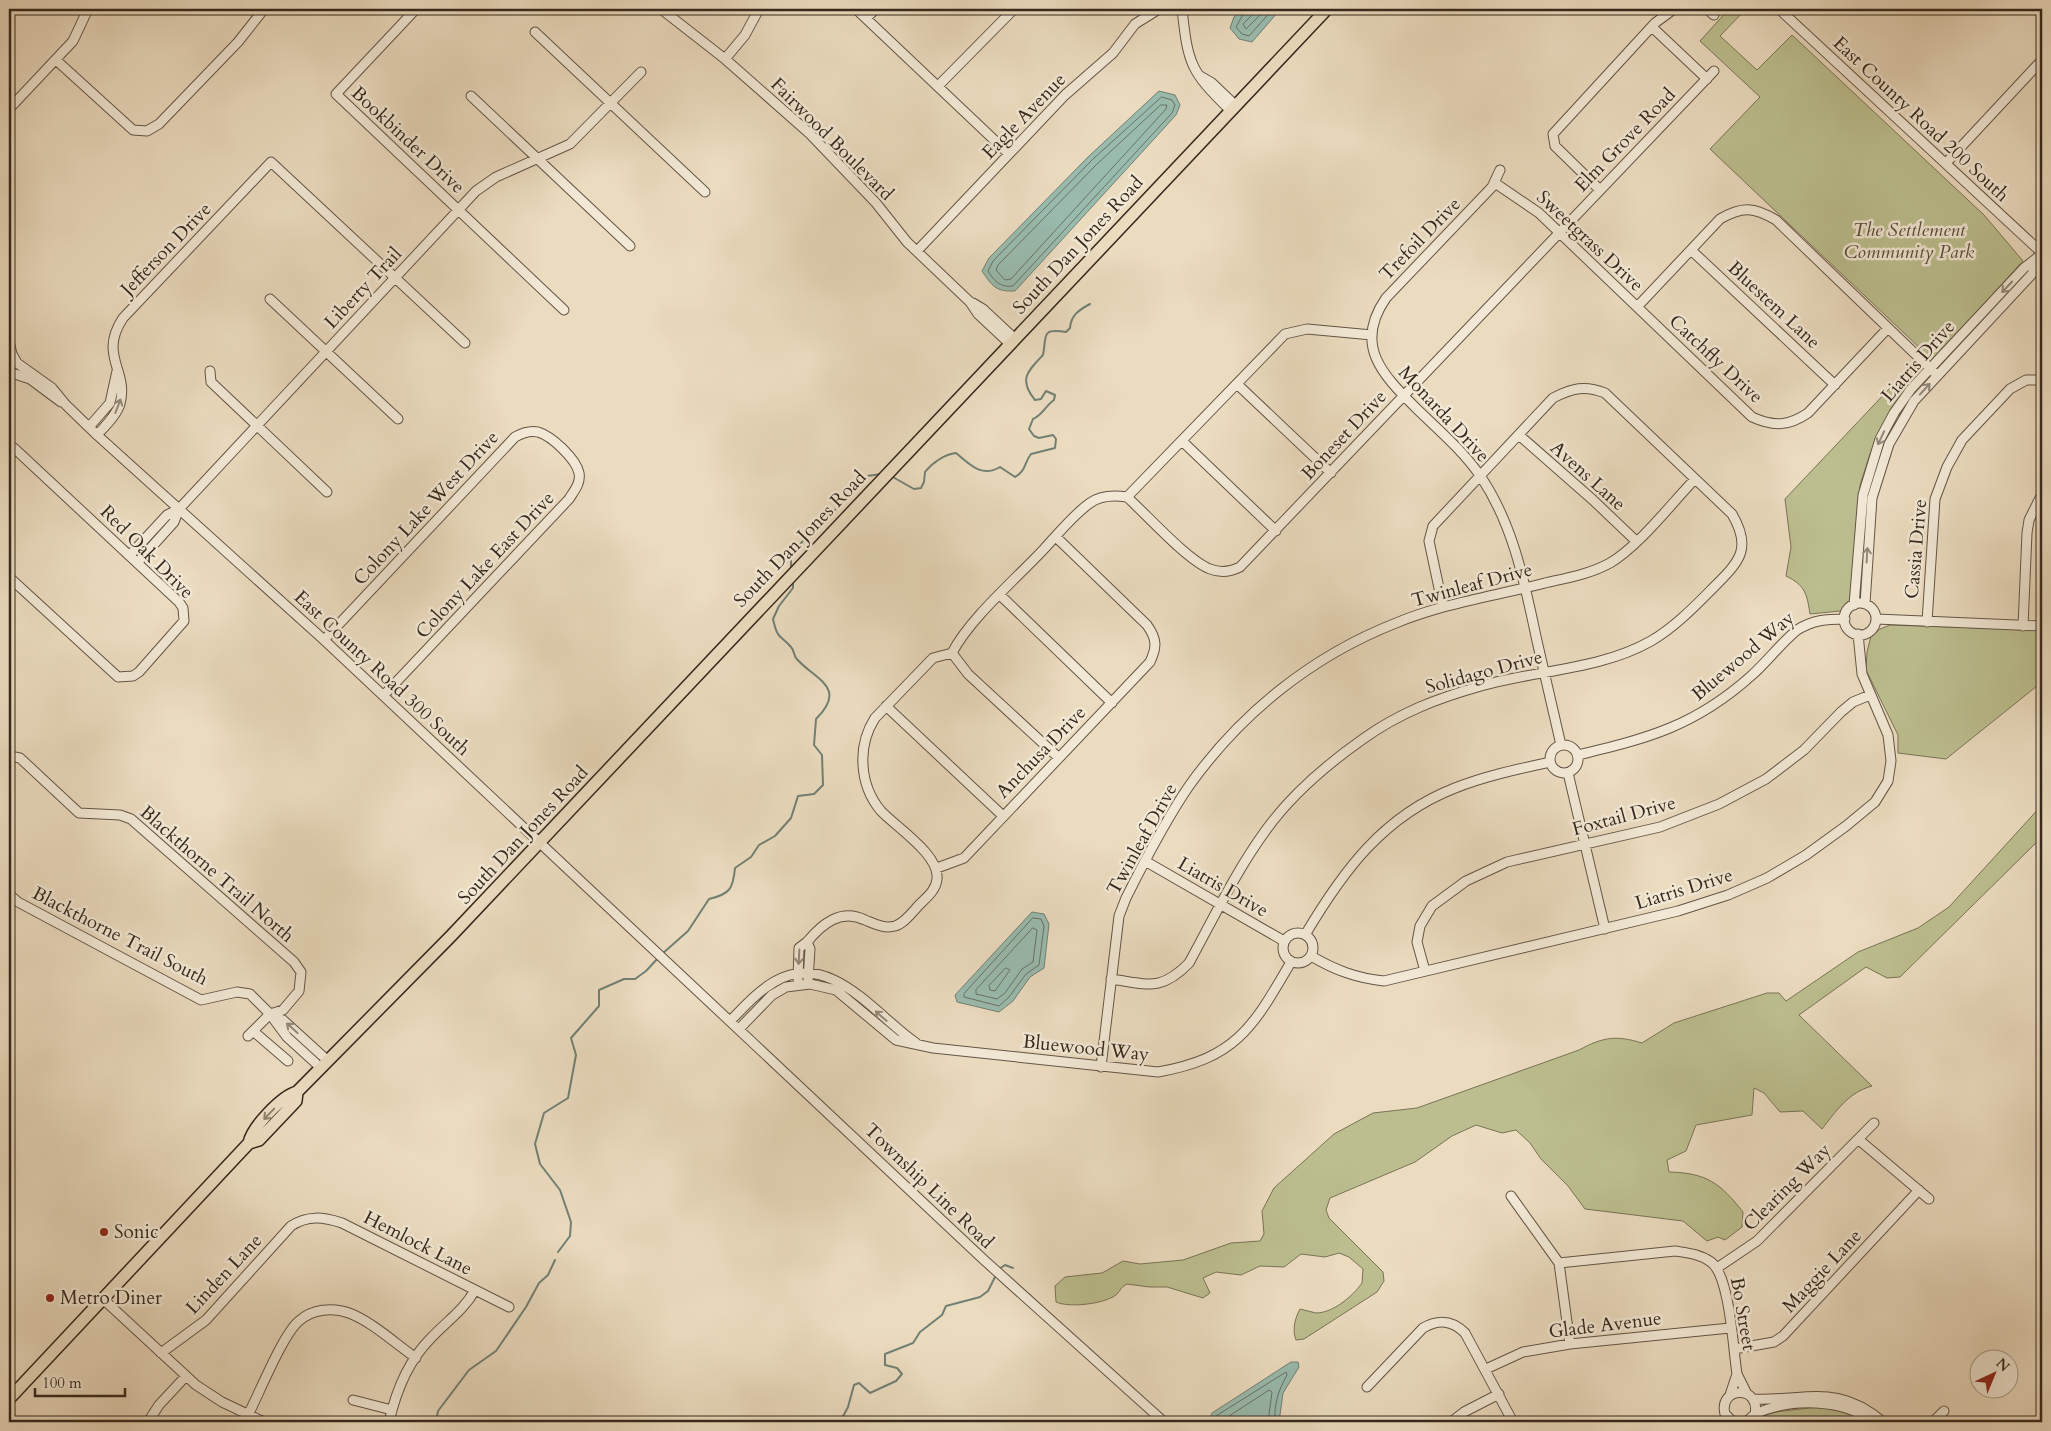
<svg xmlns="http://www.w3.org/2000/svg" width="2051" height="1431" font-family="Cardo,serif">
<rect width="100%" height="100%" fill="#ebdbbf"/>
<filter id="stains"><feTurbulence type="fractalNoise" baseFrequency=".004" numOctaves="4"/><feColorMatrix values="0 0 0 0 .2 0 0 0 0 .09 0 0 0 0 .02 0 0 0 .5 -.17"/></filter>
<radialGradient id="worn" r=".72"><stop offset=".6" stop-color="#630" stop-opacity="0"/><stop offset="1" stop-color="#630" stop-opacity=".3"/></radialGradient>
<path fill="#bcbe8f" stroke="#797356" d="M 1729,9 L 1746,9 L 1720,36 L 1757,70 L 1792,35 L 1984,215 L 2023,261 L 1909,386 L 1883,425 L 1871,451 L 1860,485 L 1851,602 L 1840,611 L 1810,614 C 1807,594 1805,585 1786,576 L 1791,547 L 1785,499 L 1924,352 L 1710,149 L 1760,97 L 1700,41 Z
M 1890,625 L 2042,630 L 2042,682 L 1946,759 L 1898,753 L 1898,735 L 1866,670 L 1867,652 L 1871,636 L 1880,629 Z
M 2042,805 L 2042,837 L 1900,977 L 1887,978 L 1866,967 L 1799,1015 L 1872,1086 C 1849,1092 1836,1111 1822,1129 L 1803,1111 L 1780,1112 L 1764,1093 L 1754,1088 L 1752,1115 L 1696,1125 L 1686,1151 L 1667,1160 L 1669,1172 C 1707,1173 1720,1183 1743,1212 L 1742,1227 L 1725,1240 L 1718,1237 L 1707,1241 L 1683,1221 L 1585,1209 L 1568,1186 L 1541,1159 L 1530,1143 L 1516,1130 L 1502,1133 L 1476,1125 L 1452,1136 L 1415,1162 L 1330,1198 L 1326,1210 L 1329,1218 L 1383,1272 L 1384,1281 L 1377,1292 L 1304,1339 L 1296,1340 C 1292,1330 1295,1318 1300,1309 C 1305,1310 1311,1312 1316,1313 C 1333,1313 1353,1296 1362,1283 L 1363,1269 L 1349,1257 L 1339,1253 L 1325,1257 L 1301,1254 L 1284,1267 L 1260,1266 L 1241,1275 L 1216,1272 L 1203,1278 L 1210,1293 L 1203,1298 L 1167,1287 L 1149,1287 L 1127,1284 C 1122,1286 1120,1291 1116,1295 C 1104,1304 1069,1308 1056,1302 L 1055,1286 L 1065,1277 L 1102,1273 L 1123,1261 L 1140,1264 L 1183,1260 L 1231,1243 L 1260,1241 L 1264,1234 L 1262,1211 L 1274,1188 L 1334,1134 L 1373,1113 L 1417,1108 L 1579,1050 C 1603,1037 1616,1035 1642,1043 L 1674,1023 L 1767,993 L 1779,993 L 1786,1001 L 1858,952 L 1918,928 L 1949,907 Z
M 1818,1407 L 1837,1408 L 1869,1422 L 1754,1422 L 1766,1413 Z"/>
<path fill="#99bbae" stroke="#718074" d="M 1242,9 L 1278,9 L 1278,12 L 1252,42 L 1239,39 L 1230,28 L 1234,17 Z
M 1159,91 L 1175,95 L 1180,105 L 1176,115 L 1015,291 C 996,292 992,286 982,271 L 989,258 L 1088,157 Z
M 1032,912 L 1044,914 L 1049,924 L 1044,968 L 1030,977 L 1013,1001 L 999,1012 L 957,1002 L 955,995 Z
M 1291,1362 L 1298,1362 L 1299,1367 L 1283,1393 L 1279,1422 L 1208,1422 L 1212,1413 Z"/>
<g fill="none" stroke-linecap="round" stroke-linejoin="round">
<path stroke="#687266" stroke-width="1" d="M 1246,9 L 1236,27 L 1242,34 L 1249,36 L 1273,9
M 1252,9 L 1251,16 L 1243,24 L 1246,29 L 1266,9
M 1162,97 L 1172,100 L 1175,105 L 1172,113 L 1013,286 C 1001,288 994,281 988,271 L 993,261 L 1092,160 Z
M 1161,105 L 1167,105 L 1166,109 L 1011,279 L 1005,280 L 996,270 L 998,265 L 1096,165 Z
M 1033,918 L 1041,919 L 1044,926 L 1039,965 L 1026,974 L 1009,997 L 999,1006 L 964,997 L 964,994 Z
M 1033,928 L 1037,930 L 1033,962 L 1022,969 L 1005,993 L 997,999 L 976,994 L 976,990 Z
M 1006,968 L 1010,970 L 995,991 L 990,990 L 989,986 Z
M 1214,1422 L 1216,1416 L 1286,1372 L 1287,1375 C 1278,1391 1274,1404 1275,1422
M 1220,1422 L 1269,1390 L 1272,1392 L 1268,1422"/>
<path stroke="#718074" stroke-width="2" d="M 891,476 L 914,489 L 921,488 L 924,482 L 925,472 C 932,463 945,454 956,453 C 970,465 982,478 1000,467 L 1015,477 C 1026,471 1024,463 1031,454 L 1055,448 L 1056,439 L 1053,435 L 1039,438 L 1034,436 L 1029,429 L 1033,419 C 1043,415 1045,406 1054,400 L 1055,395 L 1046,391 L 1041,399 L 1035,400 C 1018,379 1028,371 1043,355 C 1047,336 1040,328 1066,332 L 1070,328 C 1071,315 1079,310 1090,304
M 791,569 L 791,554 L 825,517 L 839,507 L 853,492 L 858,482 L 867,476 L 881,474
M 662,954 L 688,931 L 709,899 C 730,894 733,889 735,868 L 751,857 L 759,845 L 775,836 L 791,818 L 798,796 L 814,794 L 823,785 L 822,755 L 814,745 L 816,719 C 849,686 813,679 796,658 C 794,655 794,650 791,647 C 780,634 778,641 773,619 L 779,606 L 793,588 L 793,582
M 558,1252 L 570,1236 L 571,1222 L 560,1190 L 540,1164 L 535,1144 L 544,1113 L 568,1098 L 576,1055 L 571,1038 L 599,1006 L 599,990 L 624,979 L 635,979 L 646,971 L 659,957
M 999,1269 L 1005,1265 L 1013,1268
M 436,1422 L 438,1411 L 469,1370 L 496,1351 L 526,1307 L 539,1283 L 548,1275 L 555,1260
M 840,1422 L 848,1407 L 854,1385 L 859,1383 L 870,1393 L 896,1381 L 902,1374 L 897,1368 L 885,1365 L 885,1354 L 913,1343 L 920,1332 L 942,1315 L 946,1306 L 980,1297 L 988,1291 L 996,1275"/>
<defs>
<path id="minor" d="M 416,9 L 336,94 L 564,310
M 661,9 L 725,59 L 809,133 L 876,203 L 907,242 L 970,302 L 978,314 L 1010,344
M 856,9 L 1009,154
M 1182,9 C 1188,64 1190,71 1230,110
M 1707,9 L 1714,15
M 1779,9 L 2042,253
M 866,18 L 876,9
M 1652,27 L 1707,79
M 535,32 L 705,192
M 725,59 L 745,35 L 759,9
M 56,60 L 133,130 L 147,131 L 159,124 L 238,42 L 264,9
M 1200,76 L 1212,83 L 1235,105
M 938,86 L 1014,9
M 471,96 L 630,246
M 9,109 L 73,41 L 88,9
M 1946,163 L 2042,60
M 1500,170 L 1492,187 L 1386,298 C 1352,347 1385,377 1419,411 C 1441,432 1464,452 1481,477 C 1514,526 1525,585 1537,641 C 1545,676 1553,710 1561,745
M 1495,183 L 1539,213 L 1752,417 C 1774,427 1789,426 1808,413 L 1888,328
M 1600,190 L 1555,146 L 1553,134 L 1655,23 L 1674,9
M 1691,250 L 1835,385
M 917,251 L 1065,95 L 1113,53 L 1135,24 L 1159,9
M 270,299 L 398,419
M 973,303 L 983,309 L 1014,338
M 1637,307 L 1720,219 C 1742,206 1754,207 1776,220 L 1935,373
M 9,341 L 12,354 L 9,363
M 12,354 L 17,363 L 52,388 L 66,405 L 97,435 L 324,640 L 983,1259 L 1164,1422
M 210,371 L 211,382 L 327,492
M 9,372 L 30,379 L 61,402
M 1237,384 L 1331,473
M 89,427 L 110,403 L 117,371
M 97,435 C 105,426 116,416 120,404 C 129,370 98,356 123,318 L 271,162 L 465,343
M 1519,435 L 1593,500 L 1636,541
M 1182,441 L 1276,531
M 1127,497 L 1285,334 L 1307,329 L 1372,335
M 130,555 L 167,515 L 179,509
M 138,562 L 174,522 L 179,509 L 476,191 L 496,177 L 570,144 L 641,72
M 9,577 L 118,677 L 133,676 L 139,672 L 184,621 L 183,608 L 179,602 L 14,448
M 1000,595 L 1112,703
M1844 619a16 16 0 1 1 32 0a16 16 0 1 1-32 0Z
M 1865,604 L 1872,498 L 1889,444 L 1914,401 L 2032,274 L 2040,258
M 1854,605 L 1863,495 L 1880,439 L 1894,413 L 1911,389 L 2024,268 L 2042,254
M 1876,619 L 2042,626
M 1927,622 L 1935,499 L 1947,467 L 1962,440 L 2010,389 L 2026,380 L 2042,380
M 2023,626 L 2027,533 L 2029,520 L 2042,494
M 324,640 L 515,437 C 522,433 529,430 538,432 C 552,436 576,459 579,473 C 581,483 574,491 569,499 L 384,695
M 952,653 C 970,618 1016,579 1044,549 C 1058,534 1073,515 1090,503 C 1101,495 1114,495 1127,497 C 1147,515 1187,560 1210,569 C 1220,573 1230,572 1240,567 L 1714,71
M 952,653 L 968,674 L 1059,758
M 886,706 L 1003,816
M1550 759a14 14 0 1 1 28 0a14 14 0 1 1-28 0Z
M 1578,755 C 1649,738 1695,726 1751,676 C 1767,662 1780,644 1797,630 C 1813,620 1826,619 1845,619
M 9,756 L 20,758 L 79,813 L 120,815 L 131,819 L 294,962 L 301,972 L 299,991 L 283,1010 L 270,1014 L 248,1036
M 1568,773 L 1605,929
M 1145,861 L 1284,941
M 937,868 L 964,858 L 1150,662 C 1157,647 1157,639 1147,625 L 1056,537
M 9,894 L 18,902 L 201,1000 L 237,992 L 250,994 L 270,1014
M1283 948a15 15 0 1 1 30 0a15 15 0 1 1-30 0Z
M 1305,935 C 1343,871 1383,816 1455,788 C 1485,776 1518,769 1550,762
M 807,942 C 822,924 841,908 865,920 C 875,924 884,929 895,926 C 905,923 913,911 920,904 C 927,897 936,890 937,879 C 940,855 896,827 881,811 C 870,798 864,782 863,765 C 862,749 866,732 875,718 L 933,658 L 952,653
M 1311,956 C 1335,970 1356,978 1384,981 L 1678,911 L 1728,895 L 1767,878 L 1806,855 L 1846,826 L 1875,802 L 1888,781 L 1891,761 L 1888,735 L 1862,674 L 1858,634
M 1425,971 L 1417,942 L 1420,926 L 1432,906 L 1466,881 L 1507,862 L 1660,827 L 1719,804 L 1766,779 L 1804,750 L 1841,712 L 1853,702 L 1870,695
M 798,979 L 799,948 L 807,942 L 810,949 L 808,980
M 1111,979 C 1147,984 1161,992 1189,963 C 1213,919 1236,871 1266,830 C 1292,794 1326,765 1363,739 C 1399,713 1438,698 1481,686 C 1536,670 1600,670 1651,641 C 1675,627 1695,606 1715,586 C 1740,561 1752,548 1732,514 L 1605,393 C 1585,385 1572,388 1553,398 L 1433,526 L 1429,541 L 1443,607
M 730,1021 C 744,1007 757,992 774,982 C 830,949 875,1015 916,1043
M 739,1029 L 772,995 L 786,987 L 810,984 L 836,990 L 896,1040 L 933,1048 L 1158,1072 C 1237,1058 1253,1027 1291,962
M 253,1031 L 288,1061
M 1101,1067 L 1119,916 L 1126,898 C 1145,860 1165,821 1189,786 C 1241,713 1312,656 1396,623 C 1444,603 1495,596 1545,583 C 1567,578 1590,574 1610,563 C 1639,546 1671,504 1695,479
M 321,1068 L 287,1037 L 270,1014 L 283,1020 L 328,1061
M 1858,1139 L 1929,1199
M 1511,1196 L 1559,1263 L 1570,1344
M 1559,1263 L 1675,1251 C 1688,1253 1700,1254 1711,1262 C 1730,1276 1733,1349 1737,1374
M 1717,1268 L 1757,1241 L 1874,1123
M 103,1299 L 196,1385 L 222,1402 L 264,1422
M 1734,1349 L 1774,1342 L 1783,1336 L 1919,1190
M 161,1353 L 206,1320 L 291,1226 C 308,1215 323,1217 342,1223 L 509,1307
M 1486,1369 L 1523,1352 L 1570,1344 L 1730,1328
M 1367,1387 L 1423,1328 C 1439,1319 1452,1320 1465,1333 L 1513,1422
M 1730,1395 L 1737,1374 L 1746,1392
M 1754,1399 C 1808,1401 1837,1383 1883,1422
M 353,1400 L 392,1410
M 1755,1414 C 1790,1398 1843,1398 1873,1422
M 248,1415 C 259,1394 283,1334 299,1321 C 312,1309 333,1307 349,1313 C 371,1321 396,1344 416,1358
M 148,1422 L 159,1405 L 186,1376
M 389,1422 C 396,1391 408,1361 431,1338 C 447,1321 464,1310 475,1290
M 1451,1422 L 1464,1412 L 1499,1394
M 1733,1422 L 1725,1414 C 1718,1386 1761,1385 1755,1414 L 1746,1422
M 1933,1422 L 1944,1411"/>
<path id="major" d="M 249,1143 C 252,1127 282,1096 297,1092 L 451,936 L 1327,9
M 9,1399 L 249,1143 L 259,1140 L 296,1101 L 297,1092"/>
</defs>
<use href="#minor" stroke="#635546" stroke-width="11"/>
<use href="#major" stroke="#36281d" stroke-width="14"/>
<use href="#minor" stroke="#f2e8d5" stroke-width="9"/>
<use href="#major" stroke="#ebdbbf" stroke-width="11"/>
</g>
<defs><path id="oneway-shaft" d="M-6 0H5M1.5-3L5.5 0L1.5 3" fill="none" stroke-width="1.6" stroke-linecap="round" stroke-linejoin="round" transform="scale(1.25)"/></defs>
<g stroke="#948879">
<use href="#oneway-shaft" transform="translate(2007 287) rotate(133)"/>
<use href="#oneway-shaft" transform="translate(1925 389) rotate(-47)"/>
<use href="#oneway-shaft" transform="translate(118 406) rotate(-69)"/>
<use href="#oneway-shaft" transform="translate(1881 438) rotate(115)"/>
<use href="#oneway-shaft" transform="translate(1867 555) rotate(-87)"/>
<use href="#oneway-shaft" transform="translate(799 957) rotate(93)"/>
<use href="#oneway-shaft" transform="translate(881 1016) rotate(-139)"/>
<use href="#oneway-shaft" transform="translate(292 1028) rotate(-138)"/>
</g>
<use stroke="#90826e" href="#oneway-shaft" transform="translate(269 1114) rotate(134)"/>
<g fill="#8f2418" stroke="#f2e8d5" stroke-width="2">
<circle cx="104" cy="1232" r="5"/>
<circle cx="50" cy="1298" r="5"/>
</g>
<g text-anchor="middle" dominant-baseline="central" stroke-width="5" stroke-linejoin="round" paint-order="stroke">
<g font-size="19" fill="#36281d" stroke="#f2e8d5">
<text transform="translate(1024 116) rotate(-46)">Eagle Avenue</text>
<text transform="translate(1921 119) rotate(43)">East County Road 200 South</text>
<text transform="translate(832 139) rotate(45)">Fairwood Boulevard</text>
<text transform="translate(408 140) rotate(43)">Bookbinder Drive</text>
<text transform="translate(1625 140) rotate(-46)">Elm Grove Road</text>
<text transform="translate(1420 239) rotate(-46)">Trefoil Drive</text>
<text transform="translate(1590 241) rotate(43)">Sweetgrass Drive</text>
<text transform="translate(1078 245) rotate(-47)">South Dan Jones Road</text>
<text transform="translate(166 249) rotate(-46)">Jefferson Drive</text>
<text transform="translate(363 288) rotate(-47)">Liberty Trail</text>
<text transform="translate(1774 305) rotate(43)">Bluestem Lane</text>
<text transform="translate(1716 359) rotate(43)">Catchfly Drive</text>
<text transform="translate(1918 361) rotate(-49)">Liatris Drive</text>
<text transform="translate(1444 414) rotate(47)">Monarda Drive</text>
<text transform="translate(1344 435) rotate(-47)">Boneset Drive</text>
<text transform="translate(1588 476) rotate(42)">Avens Lane</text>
<text transform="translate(426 508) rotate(-47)">Colony Lake West Drive</text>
<text transform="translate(800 539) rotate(-46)">South Dan Jones Road</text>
<text transform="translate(1916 549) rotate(-85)">Cassia Drive</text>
<text transform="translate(147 552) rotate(45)">Red Oak Drive</text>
<text transform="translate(485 565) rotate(-47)">Colony Lake East Drive</text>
<text transform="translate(1472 585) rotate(-15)">Twinleaf Drive</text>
<text transform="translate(1743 656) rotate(-40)">Bluewood Way</text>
<text transform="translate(1484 672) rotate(-15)">Solidago Drive</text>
<text transform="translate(382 673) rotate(43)">East County Road 300 South</text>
<text transform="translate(1041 752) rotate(-46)">Anchusa Drive</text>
<text transform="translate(1624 816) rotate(-15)">Foxtail Drive</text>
<text transform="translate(523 835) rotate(-47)">South Dan Jones Road</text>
<text transform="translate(1142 839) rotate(-61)">Twinleaf Drive</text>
<text transform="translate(217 874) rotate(41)">Blackthorne Trail North</text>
<text transform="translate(1223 887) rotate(30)">Liatris Drive</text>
<text transform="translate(1684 889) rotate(-17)">Liatris Drive</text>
<text transform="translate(120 936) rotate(27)">Blackthorne Trail South</text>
<text transform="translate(1086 1048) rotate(6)">Bluewood Way</text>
<text transform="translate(929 1186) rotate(44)">Township Line Road</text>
<text transform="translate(1787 1187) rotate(-45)">Clearing Way</text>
<text transform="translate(418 1243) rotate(27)">Hemlock Lane</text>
<text transform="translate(1822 1271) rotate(-47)">Maggie Lane</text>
<text transform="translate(224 1274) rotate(-47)">Linden Lane</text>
<text transform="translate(1743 1314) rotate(80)">Bo Street</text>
<text transform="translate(1605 1325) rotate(-7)">Glade Avenue</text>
</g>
<g font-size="19" font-style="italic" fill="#584e3a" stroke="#f2e8d5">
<text x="1909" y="230">The Settlement<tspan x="1909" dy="22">Community Park</tspan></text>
</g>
<g font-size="19" fill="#36281d" stroke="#f2e8d5" text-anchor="start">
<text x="114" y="1232">Sonic</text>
<text x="60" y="1298">Metro Diner</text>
</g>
</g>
<rect width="2051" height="1431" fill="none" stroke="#ebdbbf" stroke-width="30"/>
<rect x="10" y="10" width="2031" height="1411" fill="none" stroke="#36281d" stroke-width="2.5"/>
<rect x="15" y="15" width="2021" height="1401" fill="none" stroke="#36281d"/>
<g transform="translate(1994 1374) rotate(44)"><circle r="24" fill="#f2e8d5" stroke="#a79b8b"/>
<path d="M0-4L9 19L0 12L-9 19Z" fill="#8f2418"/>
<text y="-8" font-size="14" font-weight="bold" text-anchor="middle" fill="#36281d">N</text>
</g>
<path d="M35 1388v8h90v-8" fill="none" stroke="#36281d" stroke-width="2.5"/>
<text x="42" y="1388" font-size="15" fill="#36281d" stroke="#f2e8d5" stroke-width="4" paint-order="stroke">100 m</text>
<rect width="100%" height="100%" filter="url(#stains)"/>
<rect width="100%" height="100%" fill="url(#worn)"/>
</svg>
